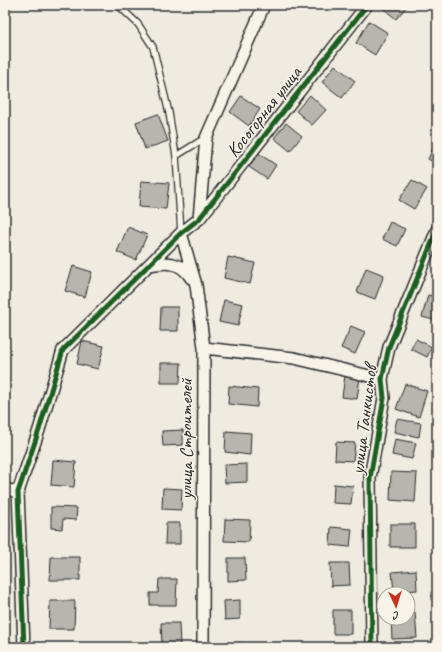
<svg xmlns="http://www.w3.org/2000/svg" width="442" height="652" font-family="Caveat,sans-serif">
<rect width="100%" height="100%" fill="#efebe0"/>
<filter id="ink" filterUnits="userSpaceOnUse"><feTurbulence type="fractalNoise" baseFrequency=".025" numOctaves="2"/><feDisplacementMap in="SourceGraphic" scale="8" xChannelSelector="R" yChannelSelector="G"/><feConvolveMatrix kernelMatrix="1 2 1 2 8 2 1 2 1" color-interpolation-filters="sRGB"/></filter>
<g filter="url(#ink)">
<path fill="#b8b5ae" stroke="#2b2b2b" d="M 55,5 L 69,5 L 66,11 Z
M 379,5 L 408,5 L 396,19 Z
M 369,21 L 388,33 L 375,55 L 356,43 Z
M 335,65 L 355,81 L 342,98 L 322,82 Z
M 310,95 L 326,110 L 312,125 L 296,111 Z
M 241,96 L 260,109 L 249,126 L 230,112 Z
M 158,114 L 168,141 L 145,149 L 136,122 Z
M 286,123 L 302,136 L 290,151 L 274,138 Z
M 437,140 L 437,164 L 428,159 Z
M 258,153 L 276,165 L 267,179 L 249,167 Z
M 412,180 L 427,189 L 414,209 L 399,200 Z
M 141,181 L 169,183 L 166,209 L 139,207 Z
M 390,222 L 405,229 L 397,246 L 382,239 Z
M 128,227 L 147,235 L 136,260 L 117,252 Z
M 228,257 L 255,263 L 250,284 L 224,278 Z
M 73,266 L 92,272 L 85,297 L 65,291 Z
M 366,268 L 384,275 L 375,299 L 357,292 Z
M 428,295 L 437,297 L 437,321 L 422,317 Z
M 224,300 L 243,304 L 238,326 L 219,322 Z
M 161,307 L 178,307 L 178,331 L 160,331 Z
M 351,326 L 365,332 L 355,354 L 341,348 Z
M 416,339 L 432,347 L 427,357 L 411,349 Z
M 82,341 L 104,346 L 98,369 L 77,364 Z
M 161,363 L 181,363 L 180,383 L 161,383 Z
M 345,375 L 360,377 L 357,399 L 342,397 Z
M 405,384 L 427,391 L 419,417 L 396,409 Z
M 229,386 L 258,389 L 257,407 L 228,404 Z
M 397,419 L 421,423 L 419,437 L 394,432 Z
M 183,430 L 183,445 L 163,446 L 162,431 Z
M 226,431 L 251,433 L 250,455 L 225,452 Z
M 395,439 L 416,443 L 412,459 L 392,455 Z
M 336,442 L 355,443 L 353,461 L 335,460 Z
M 53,460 L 76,462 L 74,487 L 51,485 Z
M 247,464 L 247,482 L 225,483 L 224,465 Z
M 391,472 L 417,473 L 415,502 L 390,500 Z
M 334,484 L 353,486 L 351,504 L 333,503 Z
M 163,488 L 182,489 L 181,510 L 162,509 Z
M 51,507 L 77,508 L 76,520 L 63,519 L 62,529 L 51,528 Z
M 225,519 L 250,520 L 249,542 L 224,541 Z
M 166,523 L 180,523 L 180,544 L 165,544 Z
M 390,524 L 415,524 L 415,547 L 390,547 Z
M 331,527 L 352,529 L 350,547 L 330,545 Z
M 51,557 L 80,557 L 80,580 L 50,580 Z
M 228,558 L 245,558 L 246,580 L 228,581 Z
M 330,563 L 349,563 L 350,585 L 331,586 Z
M 416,570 L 417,590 L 394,592 L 392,572 Z
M 159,579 L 177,579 L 176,605 L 150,605 L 150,593 L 158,593 Z
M 240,600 L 240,619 L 225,620 L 224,601 Z
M 50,601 L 75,601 L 74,629 L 49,629 Z
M 333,610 L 351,610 L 351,634 L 333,634 Z
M 408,612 L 415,612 L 417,638 L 392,639 L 391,618 L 408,618 Z
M 161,623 L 179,623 L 180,645 L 162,646 Z
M 226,643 L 245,643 L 246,647 L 226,647 Z"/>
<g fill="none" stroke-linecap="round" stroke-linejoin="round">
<defs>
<path id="lane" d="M 118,5 L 138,24 L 153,47 L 169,113 L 176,156
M 181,233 L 176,156 L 205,138"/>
<path id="street" d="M 199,219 L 206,138 L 264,5
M 181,233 L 196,285 L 204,348 L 203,647
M 149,265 C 167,262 181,261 191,278
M 204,348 L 294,358 L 382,379
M 5,489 L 18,492
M 24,647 L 18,492 L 39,430 L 63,350 L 181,233 L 199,219 L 367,5
M 372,647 L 370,478 L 384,398 L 382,379 L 389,347 L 437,230"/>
</defs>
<use href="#lane" stroke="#2b2b2b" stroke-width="8"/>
<use href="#street" stroke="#2b2b2b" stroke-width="14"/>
<use href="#lane" stroke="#f7f3e8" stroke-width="5.5"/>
<use href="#street" stroke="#f7f3e8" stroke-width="11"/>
<defs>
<path id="cycleway" d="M 24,647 L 18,492 L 39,430 L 63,350 L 181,233 L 199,219 L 367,5
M 372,647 L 370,478 L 384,398 L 382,379 L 389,347 L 437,230"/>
</defs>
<use href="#cycleway" stroke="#f7f3e8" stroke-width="8"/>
<use href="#cycleway" stroke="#1b5e20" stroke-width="5"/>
</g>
</g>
<g text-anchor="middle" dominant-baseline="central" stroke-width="3" stroke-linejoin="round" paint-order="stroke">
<g font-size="19" fill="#2b2b2b" stroke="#f7f3e8">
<text transform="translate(264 112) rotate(-52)">Косогорная улица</text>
<text transform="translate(364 420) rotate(-83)">улица Танкистов</text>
<text transform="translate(186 439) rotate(-90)">улица Строителей</text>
</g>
</g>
<rect width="442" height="652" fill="none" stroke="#f7f3e8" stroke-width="20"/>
<rect x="10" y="10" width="422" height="632" fill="none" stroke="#2b2b2b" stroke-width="1.5" filter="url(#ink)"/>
<g transform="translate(396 606) rotate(176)"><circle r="19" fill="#f7f3e8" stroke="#a5a39c"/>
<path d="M0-3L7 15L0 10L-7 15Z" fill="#c8321e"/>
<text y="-6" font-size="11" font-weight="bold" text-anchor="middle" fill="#2b2b2b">С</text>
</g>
</svg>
